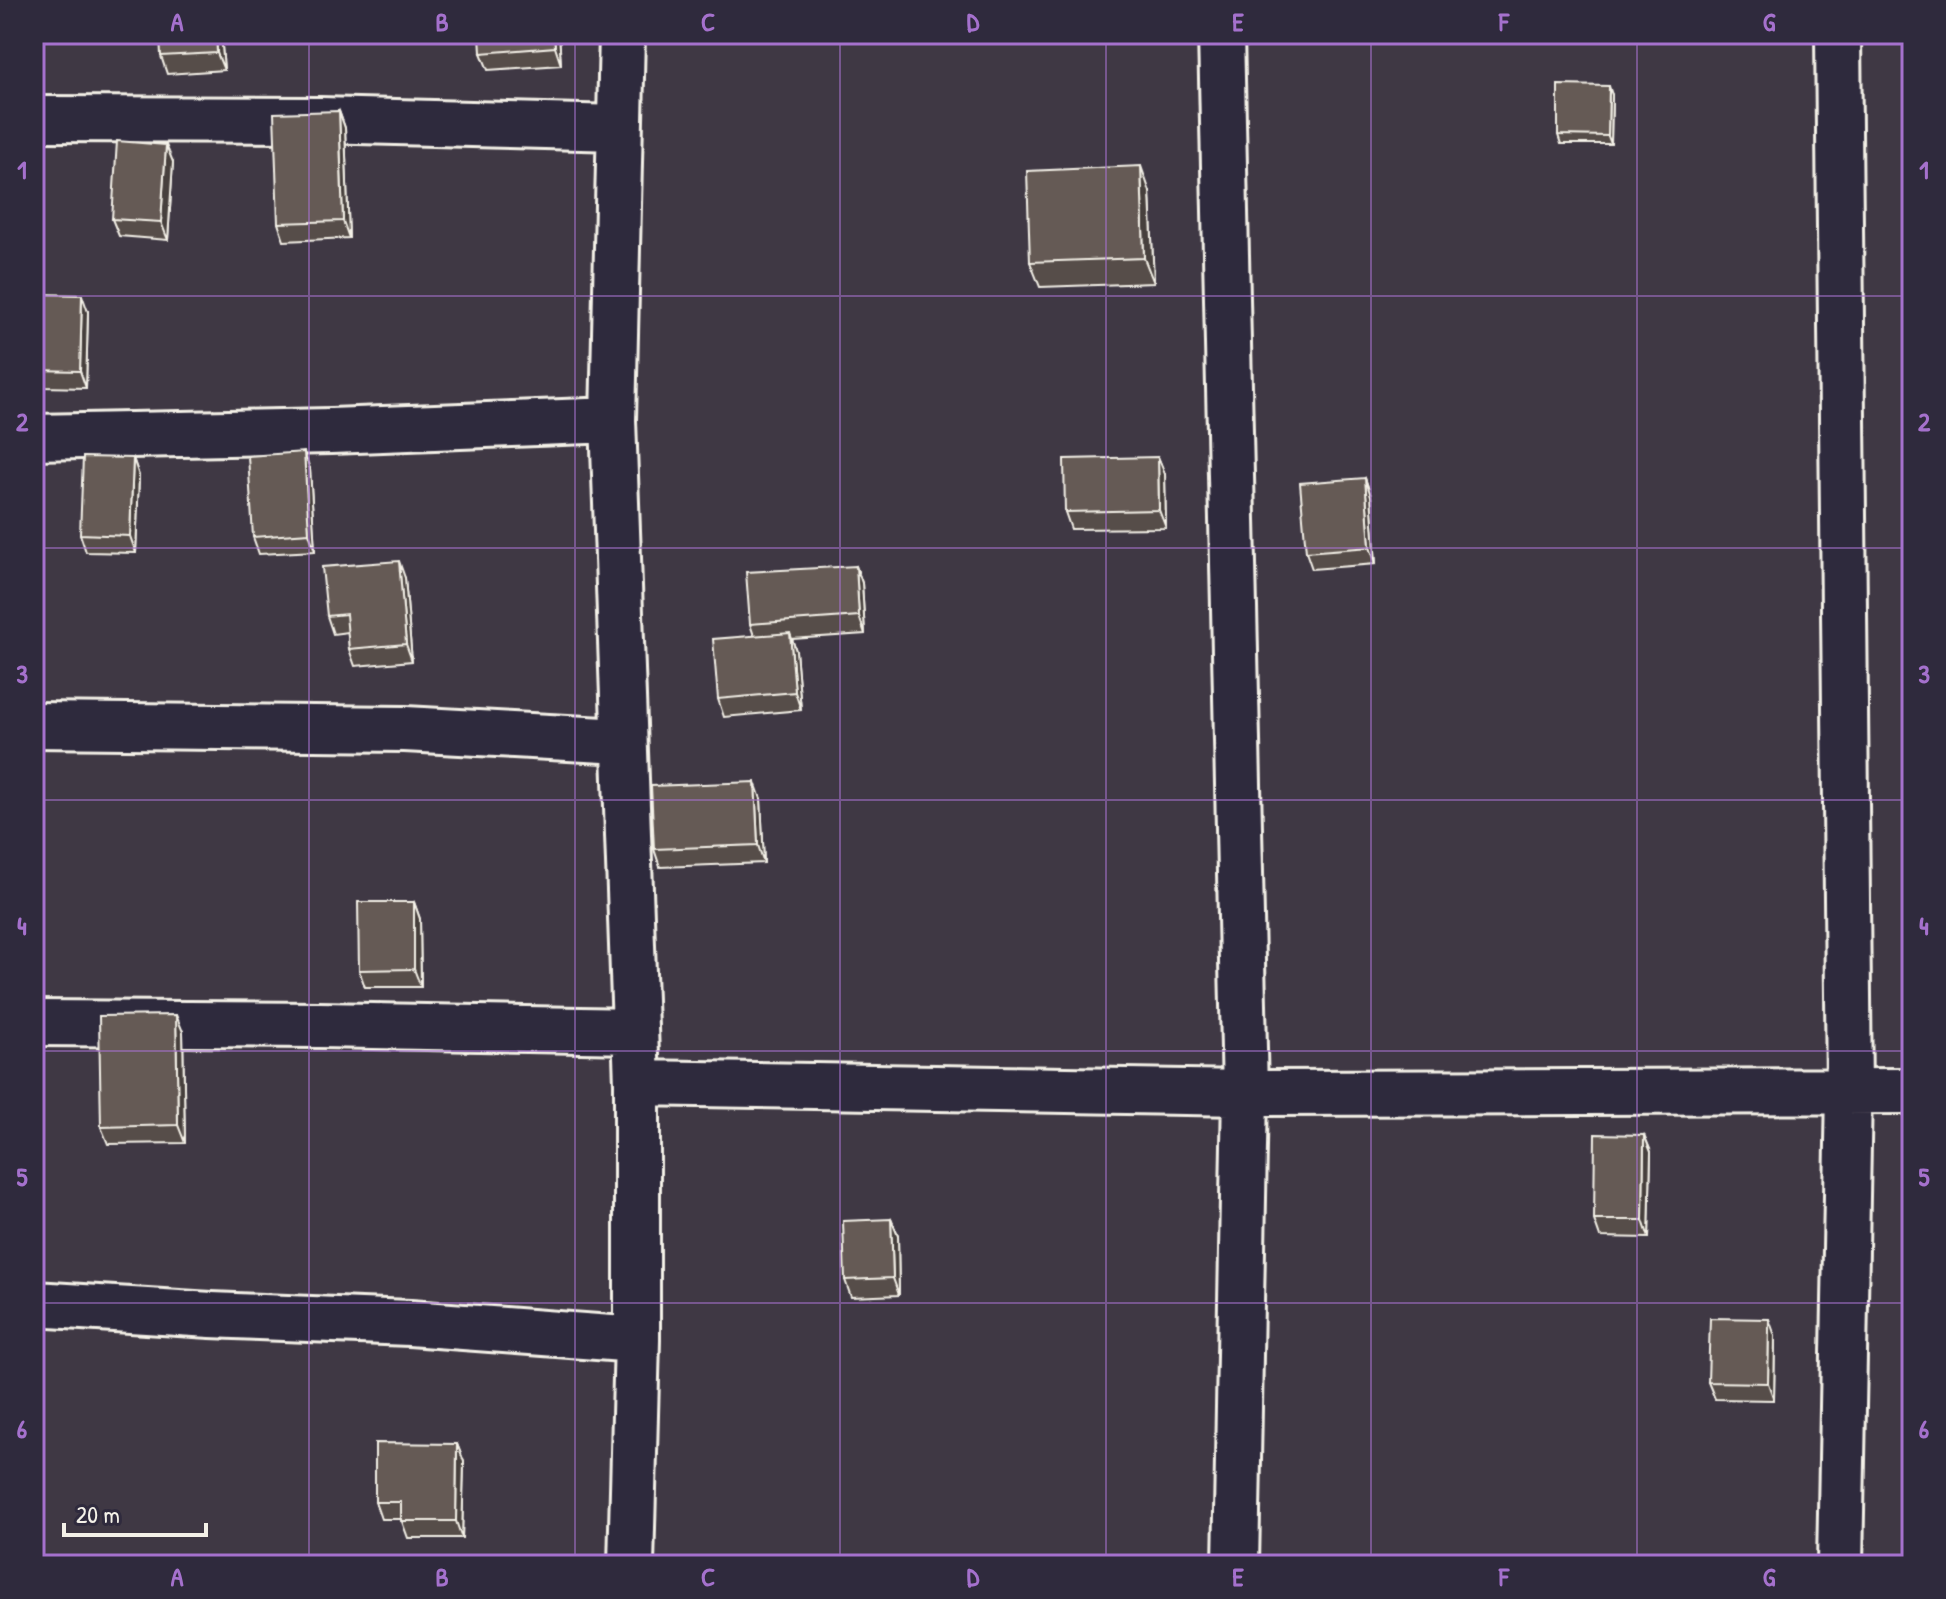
<svg xmlns="http://www.w3.org/2000/svg" width="1946" height="1599" font-family="'Patrick Hand',sans-serif">
<rect width="100%" height="100%" fill="#3f3844"/>
<filter id="ink" filterUnits="userSpaceOnUse"><feTurbulence type="fractalNoise" baseFrequency=".0125" numOctaves="2"/><feDisplacementMap in="SourceGraphic" scale="16" xChannelSelector="R" yChannelSelector="G"/><feConvolveMatrix kernelMatrix="1 2 1 2 8 2 1 2 1" color-interpolation-filters="sRGB"/></filter>
<g filter="url(#ink)">
<g fill="none" stroke-linecap="round" stroke-linejoin="round">
<defs>
<path id="minor" d="M 622,34 L 613,420 L 637,1083 L 637,1340 L 631,1565
M 1221,34 L 1245,1093 L 1236,1565
M 1838,34 L 1849,1091 L 1840,1565
M 34,119 L 320,120 L 618,128
M 34,437 L 331,431 L 613,420
M 34,725 L 405,729 L 623,741
M 34,1023 L 320,1025 L 635,1031
M 637,1083 L 1245,1093 L 1912,1091
M 34,1304 L 211,1315 L 410,1323 L 637,1340"/>
</defs>
<use href="#minor" stroke="#f4f1e8" stroke-width="50"/>
<use href="#minor" stroke="#2f2a3d" stroke-width="44"/>
</g>
<path fill="#574d49" stroke="#f4f1e8" stroke-width="2" d="M 221,34 L 224,70 L 167,74 L 161,56 Z
M 559,34 L 561,65 L 488,70 L 481,53 Z
M 1612,95 L 1611,144 L 1561,144 L 1558,135 Z
M 339,111 L 345,128 L 349,238 L 284,241 L 278,223 Z
M 173,162 L 168,240 L 119,236 L 112,219 Z
M 1150,192 L 1154,283 L 1040,287 L 1030,262 Z
M 88,312 L 86,388 L 43,387 L 36,370 Z
M 1158,457 L 1165,474 L 1166,528 L 1071,529 L 1065,512 Z
M 133,458 L 139,476 L 136,553 L 86,552 L 80,534 Z
M 310,469 L 315,551 L 259,554 L 253,537 Z
M 1365,478 L 1371,496 L 1376,564 L 1312,569 L 1306,552 Z
M 856,566 L 862,583 L 865,634 L 792,639 L 796,651 L 801,710 L 724,717 L 718,699 L 754,636 L 750,624 Z
M 405,578 L 412,661 L 355,666 L 349,649 L 348,632 L 333,634 L 327,616 Z
M 761,799 L 764,863 L 660,867 L 654,849 Z
M 414,902 L 420,919 L 421,987 L 365,987 L 359,970 Z
M 183,1032 L 185,1143 L 108,1144 L 101,1127 Z
M 1644,1135 L 1651,1152 L 1649,1238 L 1600,1237 L 1594,1220 Z
M 891,1219 L 898,1236 L 899,1295 L 851,1297 L 845,1280 Z
M 1775,1336 L 1774,1400 L 1715,1399 L 1708,1382 Z
M 457,1444 L 464,1462 L 462,1538 L 408,1538 L 401,1519 L 381,1519 L 375,1502 Z"/>
<path fill="#473f3c" stroke="#f4f1e8" stroke-width="2" d="M 216,34 L 221,34 L 224,70 L 217,53 Z
M 554,34 L 559,34 L 561,65 L 555,47 Z
M 1609,86 L 1612,95 L 1611,144 L 1608,136 Z
M 339,111 L 345,128 L 349,238 L 343,221 Z
M 166,145 L 173,162 L 168,240 L 161,222 Z
M 1141,166 L 1150,192 L 1154,283 L 1144,258 Z
M 82,295 L 88,312 L 86,388 L 80,371 Z
M 304,452 L 310,469 L 315,551 L 309,533 Z
M 1158,457 L 1165,474 L 1166,528 L 1159,510 Z
M 133,458 L 139,476 L 136,553 L 130,536 Z
M 1365,478 L 1371,496 L 1376,564 L 1370,547 Z
M 399,561 L 405,578 L 412,661 L 406,644 Z
M 856,566 L 862,583 L 865,634 L 859,616 Z
M 790,633 L 796,651 L 801,710 L 795,692 Z
M 755,782 L 761,799 L 764,863 L 758,845 Z
M 414,902 L 420,919 L 421,987 L 414,969 Z
M 176,1015 L 183,1032 L 185,1143 L 178,1125 Z
M 1644,1135 L 1651,1152 L 1649,1238 L 1643,1220 Z
M 891,1219 L 898,1236 L 899,1295 L 893,1278 Z
M 1769,1319 L 1775,1336 L 1774,1400 L 1768,1383 Z
M 457,1444 L 464,1462 L 462,1538 L 456,1521 Z"/>
<path fill="#655a55" stroke="#f4f1e8" stroke-width="2" d="M 160,34 L 216,34 L 217,53 L 161,56 Z
M 480,34 L 554,34 L 555,47 L 481,53 Z
M 1558,85 L 1609,86 L 1608,136 L 1558,135 Z
M 339,111 L 343,221 L 278,223 L 274,113 Z
M 117,141 L 166,145 L 161,222 L 112,219 Z
M 1141,166 L 1144,258 L 1030,262 L 1027,171 Z
M 39,294 L 82,295 L 80,371 L 36,370 Z
M 304,452 L 309,533 L 253,537 L 248,456 Z
M 83,457 L 133,458 L 130,536 L 80,534 Z
M 1158,457 L 1159,510 L 1065,512 L 1064,459 Z
M 1365,478 L 1370,547 L 1306,552 L 1300,483 Z
M 399,561 L 406,644 L 349,649 L 346,614 L 327,616 L 322,567 Z
M 856,566 L 859,616 L 750,624 L 746,572 Z
M 790,633 L 795,692 L 718,699 L 713,639 Z
M 755,782 L 758,845 L 654,849 L 651,786 Z
M 358,902 L 414,902 L 414,969 L 359,970 Z
M 176,1015 L 178,1125 L 101,1127 L 99,1016 Z
M 1595,1134 L 1644,1135 L 1643,1220 L 1594,1220 Z
M 891,1219 L 893,1278 L 845,1280 L 843,1221 Z
M 1710,1318 L 1769,1319 L 1768,1383 L 1708,1382 Z
M 375,1443 L 457,1444 L 456,1521 L 401,1521 L 401,1502 L 375,1502 Z"/>
</g>
<path fill="none" stroke="#a571cd" stroke-width="2" stroke-opacity="0.55" d="M 309,34 L 309,1565M 575,34 L 575,1565M 840,34 L 840,1565M 1106,34 L 1106,1565M 1371,34 L 1371,1565M 1637,34 L 1637,1565M 34,296 L 1912,296M 34,548 L 1912,548M 34,800 L 1912,800M 34,1051 L 1912,1051M 34,1303 L 1912,1303"/>
<rect width="1946" height="1599" fill="none" stroke="#2f2a3d" stroke-width="88"/>
<path d="M64 1523v12h142v-12" fill="none" stroke="#f4f1e8" stroke-width="4"/>
<text x="76" y="1523" font-size="24" fill="#f4f1e8" stroke="#2f2a3d" stroke-width="6" paint-order="stroke">20 m</text>
<rect x="44" y="44" width="1858" height="1511" fill="none" stroke="#a571cd" stroke-width="3"/>
<g font-size="26" text-anchor="middle" font-weight="bold" fill="#a571cd">
<text x="177" y="31">A</text>
<text x="442" y="31">B</text>
<text x="708" y="31">C</text>
<text x="973" y="31">D</text>
<text x="1238" y="31">E</text>
<text x="1504" y="31">F</text>
<text x="1769" y="31">G</text>
<text x="22" y="179">1</text>
<text x="1924" y="179">1</text>
<text x="22" y="431">2</text>
<text x="1924" y="431">2</text>
<text x="22" y="683">3</text>
<text x="1924" y="683">3</text>
<text x="22" y="935">4</text>
<text x="1924" y="935">4</text>
<text x="22" y="1186">5</text>
<text x="1924" y="1186">5</text>
<text x="22" y="1438">6</text>
<text x="1924" y="1438">6</text>
<text x="177" y="1586">A</text>
<text x="442" y="1586">B</text>
<text x="708" y="1586">C</text>
<text x="973" y="1586">D</text>
<text x="1238" y="1586">E</text>
<text x="1504" y="1586">F</text>
<text x="1769" y="1586">G</text>
</g>
</svg>
